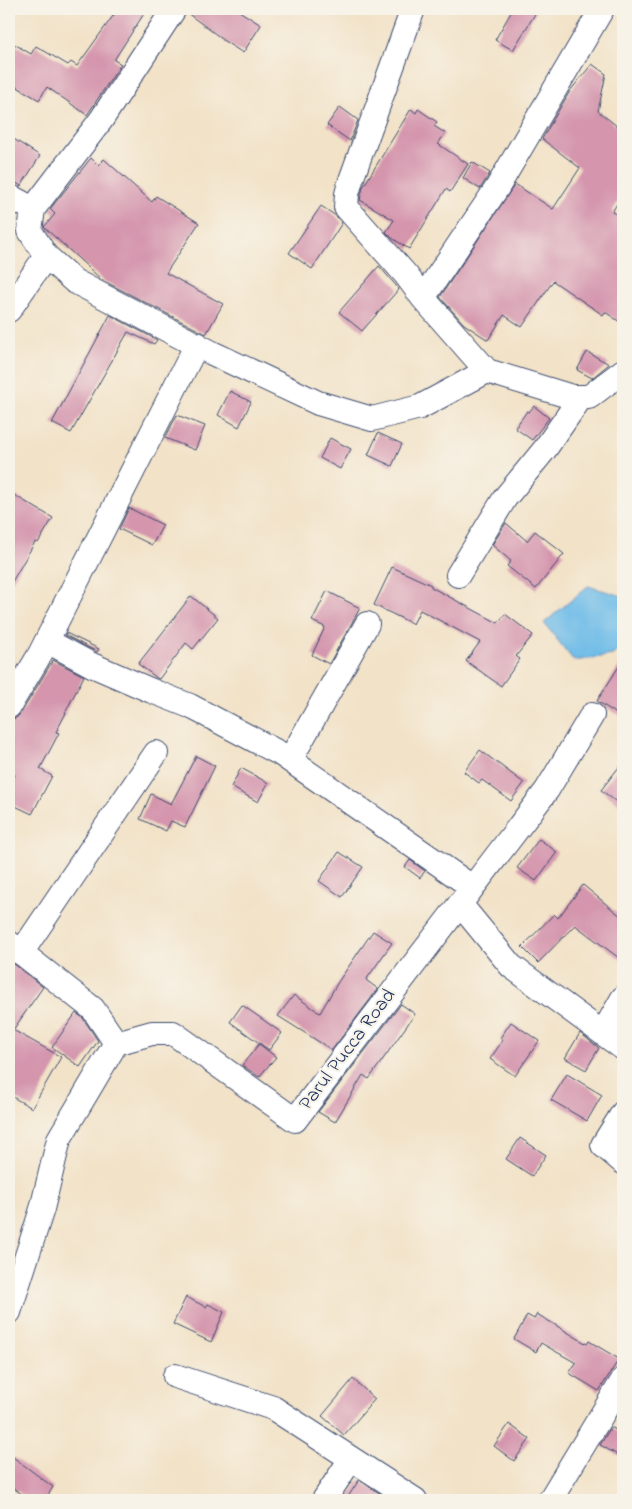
<svg xmlns="http://www.w3.org/2000/svg" width="632" height="1509" font-family="'Indie Flower',sans-serif">
<rect width="100%" height="100%" fill="#f7f3e8"/>
<filter id="ink" filterUnits="userSpaceOnUse"><feTurbulence type="fractalNoise" baseFrequency=".02" numOctaves="2"/><feDisplacementMap in="SourceGraphic" scale="10" xChannelSelector="R" yChannelSelector="G"/><feConvolveMatrix kernelMatrix="1 2 1 2 8 2 1 2 1" color-interpolation-filters="sRGB"/></filter>
<filter id="wash" filterUnits="userSpaceOnUse"><feTurbulence type="fractalNoise" baseFrequency=".0096" numOctaves="4" result="noise"/><feDisplacementMap in="SourceGraphic" scale="20" xChannelSelector="R" yChannelSelector="G"/><feGaussianBlur stdDeviation="1.12" result="paint"/><feColorMatrix in="noise" values="0 0 0 0 0 0 0 0 0 0 0 0 0 0 0 0 0 1.4 0 .05"/><feComposite in="paint" operator="in"/></filter>
<g filter="url(#wash)">
<rect width="100%" height="100%" fill="#f2e2c7"/>
<path fill="#6ebce8" stroke="#4476a3" d="M 588,586 L 623,596 L 623,644 L 613,655 L 574,661 L 544,623 Z"/>
<g id="blocks">
<path fill="#d495ad" d="M 118,9 L 147,9 L 114,60 L 121,64 L 87,115 L 47,87 L 39,100 L 9,82 L 9,41 L 31,54 L 36,46 L 68,65 L 71,62 L 77,66 Z
M 188,9 L 236,9 L 261,25 L 243,53 L 221,39 L 221,38 L 187,13 Z
M 513,9 L 538,9 L 513,50 L 495,40 Z
M 592,64 L 606,74 L 598,111 L 623,131 L 623,194 L 612,212 L 623,218 L 623,324 L 605,312 L 603,315 L 553,281 L 522,327 L 504,315 L 488,340 L 464,324 L 440,297 L 515,184 L 553,209 L 580,168 L 542,139 L 570,91 Z
M 340,107 L 358,120 L 350,141 L 327,125 Z
M 411,109 L 416,113 L 418,109 L 437,122 L 434,126 L 445,133 L 438,144 L 468,164 L 450,192 L 446,189 L 409,249 L 392,238 L 386,232 L 394,220 L 360,200 L 363,187 Z
M 9,136 L 40,156 L 21,186 L 9,178 Z
M 91,158 L 98,165 L 104,159 L 152,202 L 156,196 L 199,223 L 166,273 L 223,304 L 206,334 L 102,280 L 44,227 L 55,214 L 50,209 Z
M 472,162 L 490,173 L 480,189 L 463,178 Z
M 321,206 L 336,216 L 342,223 L 312,269 L 289,253 Z
M 379,266 L 399,289 L 362,331 L 339,312 Z
M 110,315 L 157,340 L 154,344 L 128,332 L 71,433 L 52,423 Z
M 587,352 L 609,364 L 592,378 L 577,370 Z
M 230,391 L 251,402 L 239,427 L 218,415 Z
M 534,406 L 549,418 L 532,440 L 515,428 L 527,411 L 529,412 Z
M 177,415 L 205,426 L 195,450 L 165,438 Z
M 378,433 L 402,444 L 392,466 L 368,455 Z
M 330,438 L 351,449 L 340,469 L 320,458 Z
M 9,492 L 53,518 L 38,543 L 35,542 L 9,587 Z
M 129,508 L 163,525 L 152,545 L 119,529 Z
M 506,523 L 527,541 L 535,531 L 564,554 L 536,589 L 507,566 L 511,561 L 492,545 Z
M 392,567 L 431,585 L 431,587 L 498,623 L 505,614 L 533,635 L 516,656 L 520,659 L 501,686 L 466,661 L 480,642 L 420,610 L 413,624 L 374,605 Z
M 327,591 L 360,608 L 329,664 L 312,655 L 325,627 L 312,621 Z
M 191,596 L 218,618 L 193,649 L 186,643 L 159,679 L 157,678 L 138,664 Z
M 66,633 L 99,649 L 97,652 L 65,635 Z
M 53,660 L 84,676 L 65,713 L 66,713 L 56,732 L 59,733 L 40,769 L 52,776 L 32,814 L 9,803 L 9,787 L 15,775 L 9,772 L 9,723 L 11,719 L 16,718 L 21,713 Z
M 623,660 L 623,718 L 597,701 Z
M 480,750 L 524,783 L 511,801 L 482,780 L 479,783 L 464,772 Z
M 196,756 L 215,766 L 185,827 L 171,821 L 166,831 L 140,819 L 151,794 L 171,804 Z
M 623,762 L 623,807 L 601,790 Z
M 241,768 L 268,783 L 258,802 L 231,787 Z
M 539,839 L 557,852 L 536,881 L 517,868 Z
M 339,852 L 363,867 L 342,897 L 319,881 Z
M 410,860 L 425,871 L 420,878 L 405,867 Z
M 583,885 L 623,918 L 623,961 L 575,925 L 538,963 L 522,947 L 554,914 L 558,918 Z
M 373,931 L 392,943 L 366,980 L 378,989 L 332,1050 L 278,1016 L 294,995 L 320,1013 L 338,982 Z
M 9,960 L 43,987 L 13,1030 L 61,1057 L 32,1108 L 9,1095 Z
M 401,1004 L 415,1014 L 369,1079 L 363,1075 L 335,1122 L 318,1112 Z
M 242,1005 L 282,1033 L 269,1050 L 230,1022 Z
M 76,1013 L 83,1018 L 98,1041 L 80,1067 L 52,1047 Z
M 511,1022 L 539,1041 L 515,1076 L 490,1059 L 503,1040 L 500,1038 Z
M 580,1033 L 599,1048 L 586,1070 L 565,1058 Z
M 259,1044 L 276,1057 L 259,1077 L 242,1065 Z
M 567,1074 L 602,1095 L 587,1121 L 551,1100 Z
M 520,1138 L 546,1155 L 532,1176 L 506,1159 Z
M 186,1297 L 206,1307 L 208,1304 L 224,1312 L 211,1342 L 173,1324 Z
M 537,1314 L 587,1344 L 589,1341 L 619,1359 L 599,1391 L 569,1373 L 576,1363 L 541,1343 L 536,1352 L 514,1339 L 527,1315 L 534,1319 Z
M 353,1379 L 375,1399 L 344,1435 L 322,1416 Z
M 509,1424 L 530,1439 L 514,1461 L 494,1446 Z
M 611,1427 L 623,1434 L 623,1458 L 600,1445 Z
M 9,1454 L 53,1487 L 45,1500 L 30,1500 L 9,1485 Z
M 359,1480 L 390,1500 L 346,1500 Z"/>
</g>
</g>
<g filter="url(#ink)">
<use href="#blocks" fill-opacity="0" stroke="#3b4a6e" stroke-width="1"/>
<g fill="none" stroke-linecap="round" stroke-linejoin="round">
<defs>
<path id="street" d="M 174,9 L 101,120 L 33,209 L 30,231 L 46,256 L 74,281 L 212,353 L 318,403 L 372,419 L 420,407 L 487,371
M 413,9 L 351,180 L 347,194 L 346,207 L 406,275 L 423,298 L 487,371 L 572,397 L 589,397 L 623,371
M 9,196 L 33,209
M 423,298 L 497,188 L 602,9
M 9,310 L 46,256
M 458,575 L 505,498 L 545,449 L 581,397
M 47,641 L 92,665 L 152,691 L 190,706 L 281,754 L 472,887
M 9,706 L 39,656 L 197,344
M 290,760 L 367,624
M 460,904 L 511,966 L 623,1048
M 9,943 L 93,1009 L 116,1043
M 21,953 L 156,753
M 603,1033 L 623,998
M 116,1043 L 152,1033 L 173,1033 L 295,1120 L 547,790 L 592,715
M 623,1113 L 603,1145 L 623,1162
M 9,1312 L 42,1209 L 59,1139 L 116,1043
M 175,1376 L 273,1408 L 415,1500
M 324,1500 L 351,1459
M 550,1500 L 623,1380"/>
</defs>
<use href="#street" stroke="#3b4a6e" stroke-width="26"/>
<use href="#street" stroke="#fff" stroke-width="24"/>
</g>
</g>
<g text-anchor="middle" dominant-baseline="central" stroke-width="4.5" stroke-linejoin="round" paint-order="stroke">
<g font-size="20" fill="#1b2f5e" stroke="#f7f3e8">
<text transform="translate(348 1050) rotate(-53)">Parul Pucca Road</text>
</g>
</g>
<rect width="632" height="1509" fill="none" stroke="#f7f3e8" stroke-width="30"/>
</svg>
